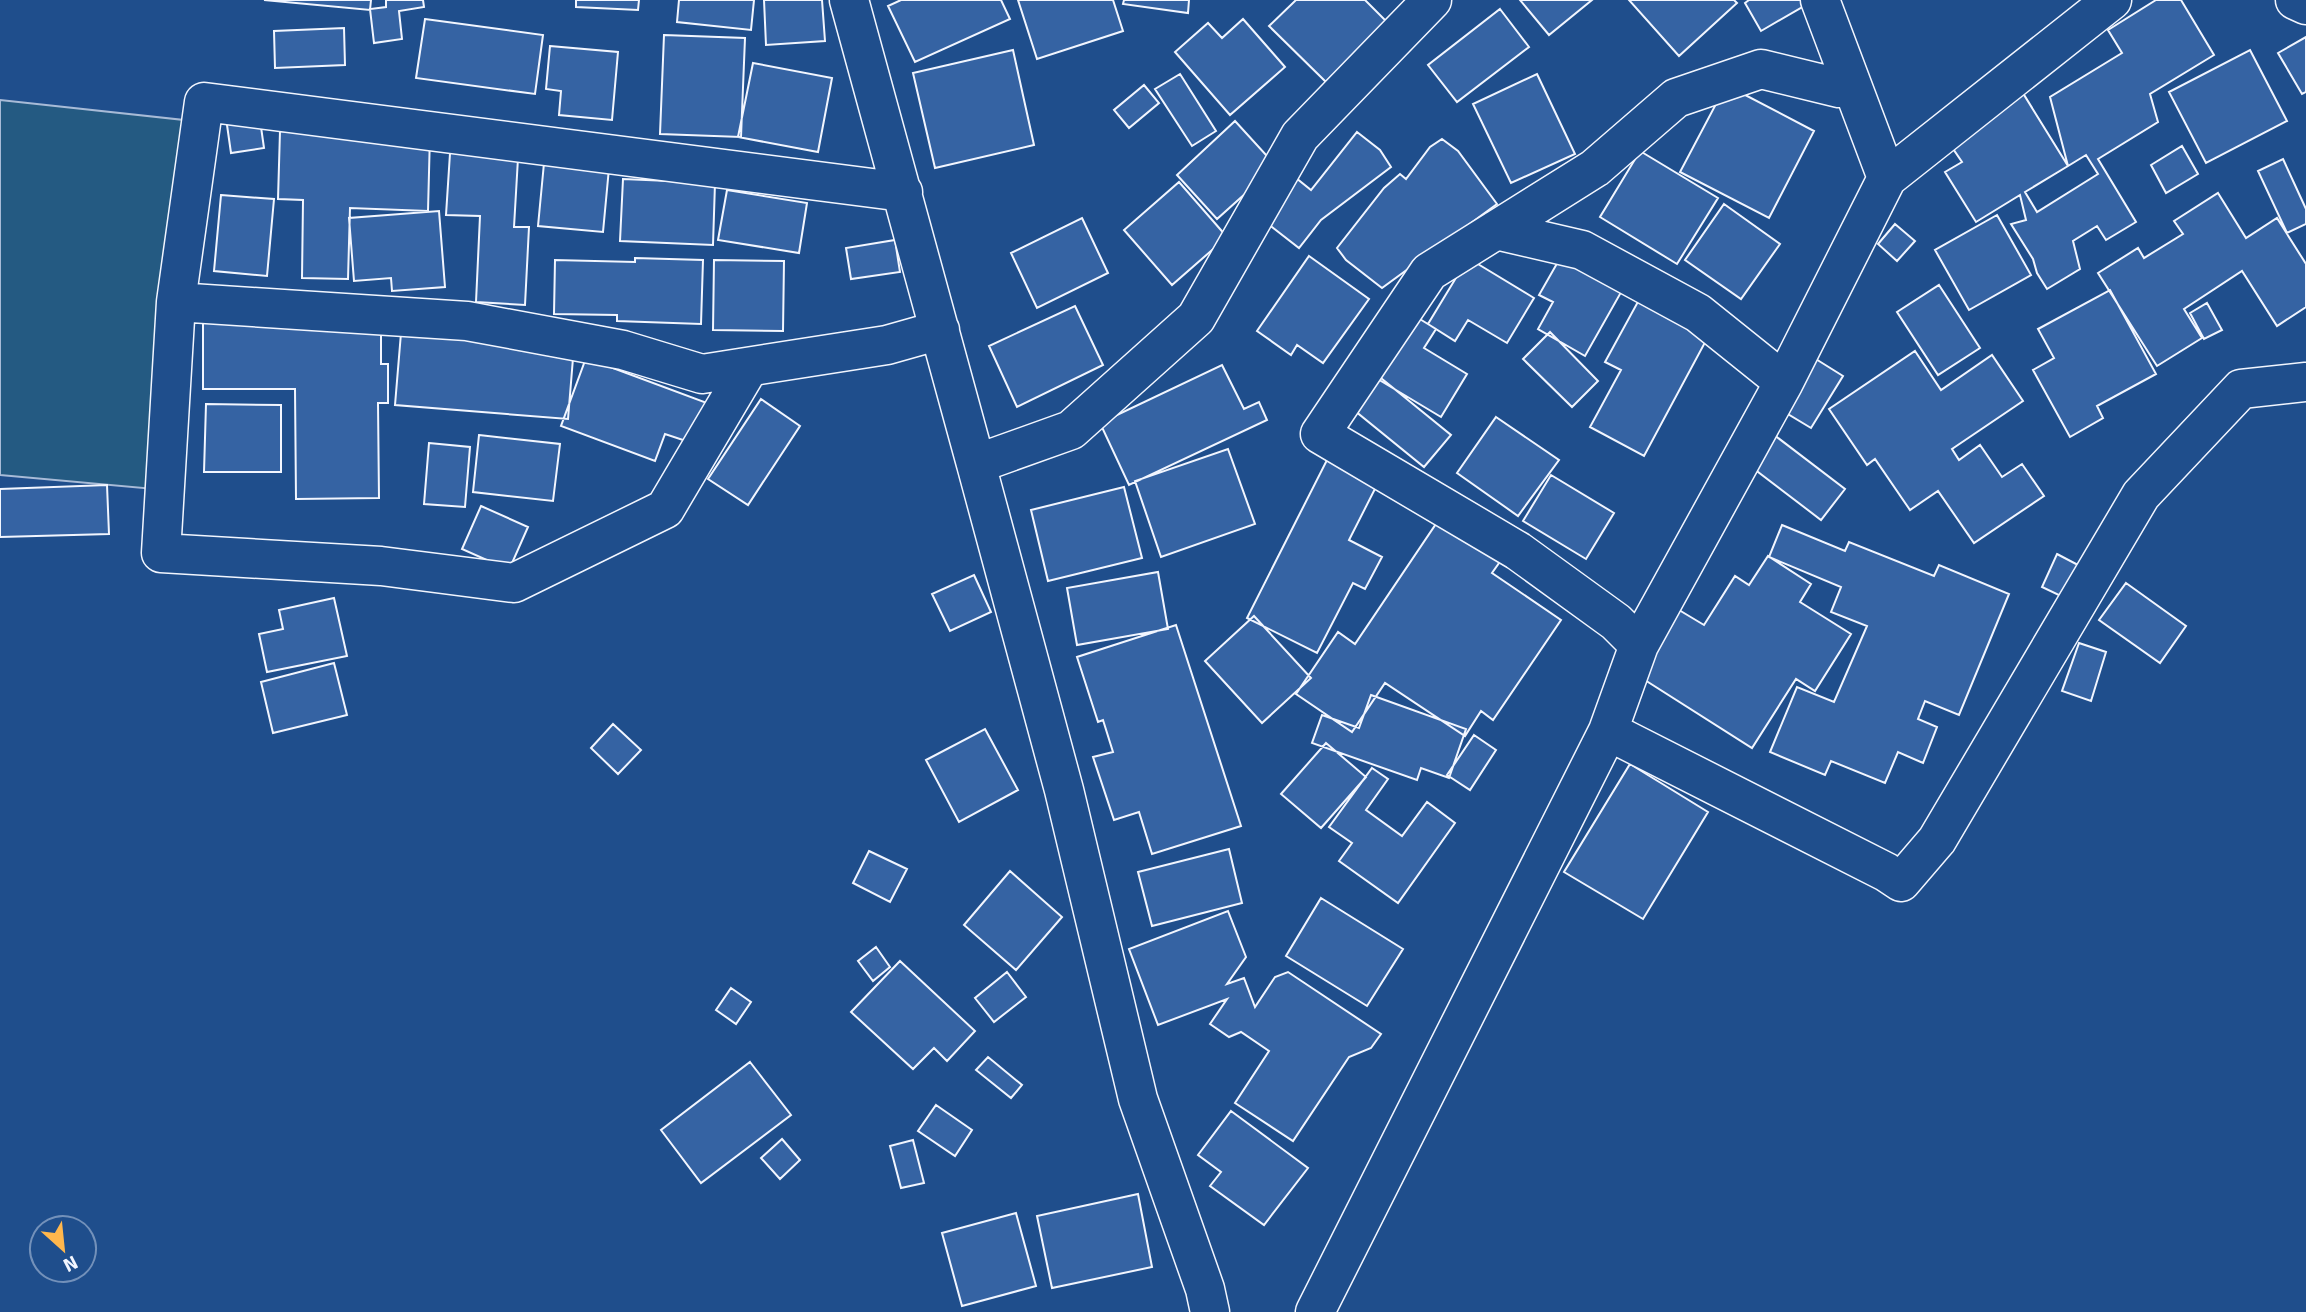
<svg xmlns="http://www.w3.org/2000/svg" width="2306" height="1312" font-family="Signika,sans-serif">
<rect width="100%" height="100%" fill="#1f4e8c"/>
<path fill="#245a82" stroke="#a8bbd7" stroke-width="2" d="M 0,100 L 202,122 L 165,490 L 0,475 Z"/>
<path fill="#3563a3" stroke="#f2f6ff" stroke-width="2" d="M 264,0 L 371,0 L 370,10 Z
M 386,0 L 423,0 L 424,7 L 399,11 L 402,39 L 374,43 L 370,9 L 386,7 Z
M 576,0 L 639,0 L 638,10 L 576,7 Z
M 679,0 L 754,0 L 751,30 L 677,22 Z
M 764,0 L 822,0 L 825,41 L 766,45 Z
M 901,0 L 1001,0 L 1010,19 L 915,62 L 888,6 Z
M 1018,0 L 1113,0 L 1123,31 L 1037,59 Z
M 1124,0 L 1189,0 L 1188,13 L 1123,4 Z
M 1296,0 L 1365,0 L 1386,21 L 1326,82 L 1269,26 Z
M 1520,0 L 1592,0 L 1549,35 Z
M 1629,0 L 1734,0 L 1737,3 L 1679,56 Z
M 1749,0 L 1801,0 L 1804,6 L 1761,31 L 1745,3 Z
M 2156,0 L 2181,0 L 2214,55 L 2150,94 L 2158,122 L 2098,159 L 2136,222 L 2106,240 L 2097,226 L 2073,241 L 2080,269 L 2047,289 L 2037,273 L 2033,259 L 2011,224 L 2026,220 L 2020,195 L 1976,222 L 1945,172 L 1962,162 L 1945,137 L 2021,90 L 2068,166 L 2025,192 L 2037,212 L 2098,174 L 2086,155 L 2068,166 L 2050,97 L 2122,53 L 2108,30 Z
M 1500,9 L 1529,47 L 1457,102 L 1428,65 Z
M 425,19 L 543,35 L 535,94 L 416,78 Z
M 1243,19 L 1285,67 L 1230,115 L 1175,52 L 1208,23 L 1222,38 Z
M 344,28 L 345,65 L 275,68 L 274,31 Z
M 664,35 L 745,38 L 741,137 L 660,134 Z
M 2306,37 L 2306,92 L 2302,94 L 2278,53 Z
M 550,46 L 618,52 L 612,120 L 559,115 L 561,91 L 546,89 Z
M 1013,50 L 1034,145 L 935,168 L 913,73 Z
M 2250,50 L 2287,121 L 2206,163 L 2169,92 Z
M 753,63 L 832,78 L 818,152 L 738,137 Z
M 1180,74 L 1216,131 L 1192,146 L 1155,89 Z
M 1537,74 L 1575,154 L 1511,183 L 1473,104 Z
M 1144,85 L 1159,103 L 1129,128 L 1114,110 Z
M 1726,85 L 1814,131 L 1769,218 L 1680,172 Z
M 259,113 L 264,148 L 231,153 L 226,118 Z
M 1235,121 L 1276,166 L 1217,219 L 1177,175 Z
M 280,131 L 430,134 L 428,211 L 350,208 L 348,279 L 302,278 L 303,200 L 278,199 Z
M 1357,132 L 1380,150 L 1391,167 L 1321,220 L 1299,248 L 1263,220 L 1296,178 L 1311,190 Z
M 451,138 L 519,141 L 514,227 L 529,227 L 525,305 L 476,302 L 480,216 L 446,215 Z
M 1442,139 L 1458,151 L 1497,204 L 1382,288 L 1346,260 L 1337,248 L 1384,188 L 1400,174 L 1406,179 L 1430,147 Z
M 2182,146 L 2198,174 L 2166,193 L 2151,165 Z
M 1640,151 L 1718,198 L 1677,264 L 1600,217 Z
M 2283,159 L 2306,209 L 2306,224 L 2287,233 L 2258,171 Z
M 544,163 L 609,168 L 603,232 L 538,226 Z
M 623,179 L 715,183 L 713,245 L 620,241 Z
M 1179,182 L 1227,237 L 1172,285 L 1124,230 Z
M 727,190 L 807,203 L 799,253 L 718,240 Z
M 2218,193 L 2246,238 L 2277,218 L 2306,264 L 2306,307 L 2277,326 L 2242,271 L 2184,309 L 2202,338 L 2157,366 L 2098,273 L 2138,248 L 2144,258 L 2183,234 L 2174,221 Z
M 221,195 L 274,199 L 267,276 L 214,271 Z
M 1724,204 L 1780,244 L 1741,299 L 1685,260 Z
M 439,211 L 445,287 L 392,291 L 391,278 L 354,281 L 349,218 Z
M 1997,215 L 2031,275 L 1969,310 L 1935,250 Z
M 1082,218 L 1108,273 L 1037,308 L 1011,253 Z
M 1895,224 L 1915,241 L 1897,261 L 1878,244 Z
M 895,240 L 900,272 L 851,279 L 846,248 Z
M 1563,253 L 1624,287 L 1585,356 L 1538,329 L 1553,302 L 1539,295 Z
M 1309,256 L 1369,299 L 1323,363 L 1297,345 L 1291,355 L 1257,331 Z
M 635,258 L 703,260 L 701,324 L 617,321 L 617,315 L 554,314 L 555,260 L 635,262 Z
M 1468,258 L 1534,298 L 1507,343 L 1468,320 L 1455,341 L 1428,324 Z
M 714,260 L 784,261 L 783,331 L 713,330 Z
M 1939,285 L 1980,348 L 1938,375 L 1897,312 Z
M 2110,290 L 2156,374 L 2097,406 L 2103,418 L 2070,437 L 2033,370 L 2054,358 L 2038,329 Z
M 1640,298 L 1709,335 L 1644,456 L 1590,427 L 1621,370 L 1605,362 Z
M 2207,303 L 2222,330 L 2204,339 L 2190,313 Z
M 1075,306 L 1103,365 L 1017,407 L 989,346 Z
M 1410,313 L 1436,329 L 1424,348 L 1467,374 L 1441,417 L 1371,375 Z
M 203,319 L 381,323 L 381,364 L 388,364 L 388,403 L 378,403 L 379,498 L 296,499 L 295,389 L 203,389 Z
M 1550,332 L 1598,381 L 1572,407 L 1523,359 Z
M 401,333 L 574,346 L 568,419 L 395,405 Z
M 1915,351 L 1941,390 L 1992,355 L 2023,401 L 1952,449 L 1959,460 L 1980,445 L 2002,477 L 2022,464 L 2044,496 L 1974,543 L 1938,491 L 1910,510 L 1875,459 L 1867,465 L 1829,409 Z
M 1811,356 L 1843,376 L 1811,428 L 1778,408 Z
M 586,358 L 707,403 L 692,443 L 665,434 L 655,461 L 561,426 Z
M 1222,365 L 1244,409 L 1259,402 L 1267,420 L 1129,485 L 1100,423 Z
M 1376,374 L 1451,435 L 1424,467 L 1349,406 Z
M 761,399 L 800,426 L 748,505 L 708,479 Z
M 206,404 L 281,405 L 281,472 L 204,472 Z
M 1496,417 L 1559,460 L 1518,516 L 1457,473 Z
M 1769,431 L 1845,489 L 1821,520 L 1745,462 Z
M 479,435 L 560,444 L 553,501 L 473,492 Z
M 429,443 L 470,447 L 465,507 L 424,504 Z
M 1228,449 L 1255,524 L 1161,557 L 1135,481 Z
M 1329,456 L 1379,481 L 1349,540 L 1382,557 L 1365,589 L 1353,583 L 1317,653 L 1247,618 Z
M 1551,475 L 1614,513 L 1586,559 L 1523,521 Z
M 107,485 L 109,534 L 0,537 L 0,489 Z
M 1124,487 L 1142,558 L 1048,581 L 1031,510 Z
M 481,506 L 528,527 L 509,570 L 462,549 Z
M 1442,515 L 1504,556 L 1492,573 L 1561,620 L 1493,720 L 1481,711 L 1465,736 L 1385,683 L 1352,732 L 1296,694 L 1338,632 L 1355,644 Z
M 1782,525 L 1845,551 L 1849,542 L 1934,576 L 1939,565 L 2009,594 L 1959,715 L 1925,701 L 1918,719 L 1937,727 L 1923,763 L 1898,752 L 1885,783 L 1831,761 L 1825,775 L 1770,752 L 1797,687 L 1834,702 L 1867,626 L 1831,612 L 1841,587 L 1769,557 Z
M 2057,554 L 2080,566 L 2065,598 L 2042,587 Z
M 1768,556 L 1811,584 L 1800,602 L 1851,634 L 1815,691 L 1796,679 L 1752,748 L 1637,675 L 1679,610 L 1704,625 L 1735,576 L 1749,585 Z
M 1158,572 L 1168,629 L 1077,645 L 1067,588 Z
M 974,575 L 991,612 L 950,631 L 932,594 Z
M 2126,583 L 2186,626 L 2160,663 L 2099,620 Z
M 334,598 L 347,656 L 267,672 L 259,634 L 283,629 L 279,610 Z
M 1254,616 L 1311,678 L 1262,723 L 1205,661 Z
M 1176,625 L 1241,826 L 1152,854 L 1139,812 L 1114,820 L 1093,757 L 1113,752 L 1103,720 L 1098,722 L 1077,657 Z
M 2079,643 L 2106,652 L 2091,701 L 2062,691 Z
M 334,663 L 347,715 L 273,733 L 261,682 Z
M 1371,695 L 1466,729 L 1449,778 L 1421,768 L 1417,780 L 1312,743 L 1322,715 L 1359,728 Z
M 613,724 L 641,750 L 618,774 L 591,748 Z
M 985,729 L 1018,790 L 959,822 L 926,760 Z
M 1474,735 L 1496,750 L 1470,790 L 1447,775 Z
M 1326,743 L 1366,777 L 1321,828 L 1281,794 Z
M 1630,764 L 1708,812 L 1643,919 L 1564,872 Z
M 1372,768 L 1388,779 L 1366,810 L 1402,836 L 1427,802 L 1455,823 L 1398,903 L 1339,861 L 1352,843 L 1329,827 Z
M 1229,849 L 1242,903 L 1152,926 L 1138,872 Z
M 869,851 L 907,869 L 890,902 L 853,883 Z
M 1010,871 L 1062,917 L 1016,970 L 964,925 Z
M 1321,898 L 1403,949 L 1367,1006 L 1286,956 Z
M 1228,911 L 1246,957 L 1227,984 L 1244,978 L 1255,1007 L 1275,977 L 1288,972 L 1381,1034 L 1371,1048 L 1349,1057 L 1293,1141 L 1235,1103 L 1269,1051 L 1241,1032 L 1229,1037 L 1210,1024 L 1227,999 L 1158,1025 L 1129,949 Z
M 876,947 L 890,967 L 873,981 L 858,961 Z
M 900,961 L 975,1031 L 947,1061 L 934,1048 L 913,1069 L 851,1012 Z
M 1007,972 L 1026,997 L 994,1022 L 975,998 Z
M 731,988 L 751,1002 L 736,1024 L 716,1010 Z
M 988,1057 L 1022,1085 L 1011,1098 L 976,1070 Z
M 750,1062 L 791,1115 L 701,1183 L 661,1130 Z
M 936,1105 L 972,1130 L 955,1156 L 918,1131 Z
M 1231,1111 L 1308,1168 L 1264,1225 L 1210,1186 L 1221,1172 L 1198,1155 Z
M 782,1139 L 800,1160 L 780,1179 L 761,1158 Z
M 913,1140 L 924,1183 L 901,1188 L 890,1146 Z
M 1138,1194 L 1152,1267 L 1052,1288 L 1037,1216 Z
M 1016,1213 L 1036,1286 L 962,1306 L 942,1233 Z"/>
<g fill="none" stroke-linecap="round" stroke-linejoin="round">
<defs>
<path id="minor" d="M 849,0 L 976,464
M 1820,0 L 1887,178 L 2112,0
M 2295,0 L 2306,5
M 903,192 L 204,102 L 176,302 L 467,321 L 623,350 L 702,374 L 887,345 L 940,330
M 1496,230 L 1582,250 L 1698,313 L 1784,382
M 176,302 L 161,553 L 381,566 L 514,583 L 665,509 L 749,367
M 1639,645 L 1616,622 L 1518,551 L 1320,434 L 1429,272 L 1595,168 L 1676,98 L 1761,69 L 1839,88
M 1608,731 L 1886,872 L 1901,882 L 1937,840 L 2141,495 L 2241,389 L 2306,382
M 1210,1312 L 1205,1289 L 1138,1099 L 1064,790 L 976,464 L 1071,430 L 1196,318 L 1300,136 L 1432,0
M 1315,1312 L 1608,731 L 1639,645 L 1784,382 L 1887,178"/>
</defs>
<use href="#minor" stroke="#f2f6ff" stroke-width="41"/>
<use href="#minor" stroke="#1f4e8c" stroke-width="38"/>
</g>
<g transform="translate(63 1249) rotate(153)"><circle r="33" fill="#1f4e8c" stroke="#7391ba" stroke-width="2"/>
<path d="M0-5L12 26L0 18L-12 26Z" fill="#ffb74d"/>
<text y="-10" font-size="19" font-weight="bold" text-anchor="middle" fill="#f2f6ff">N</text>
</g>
</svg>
